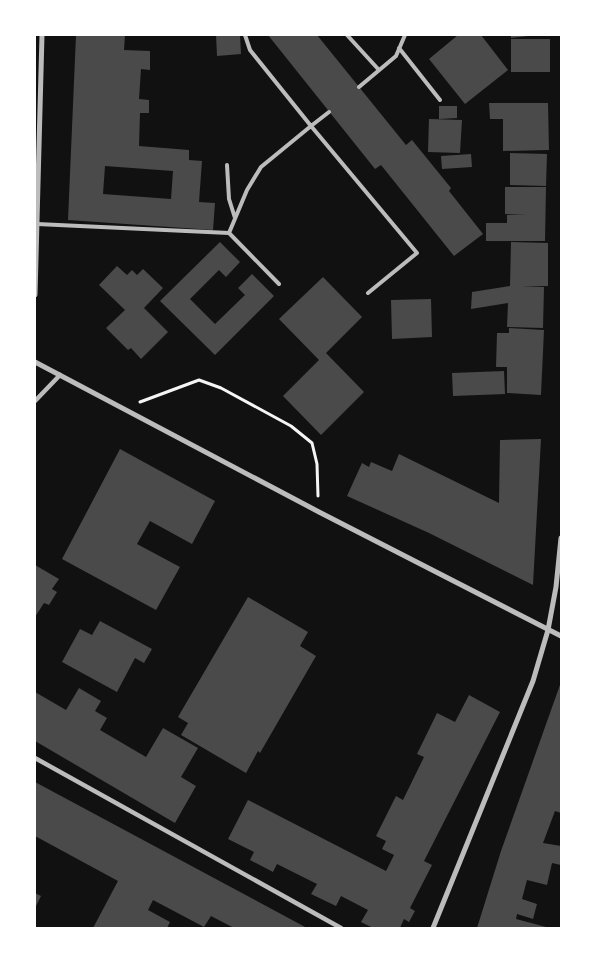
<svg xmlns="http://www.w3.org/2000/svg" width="596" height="963" font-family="'IBM Plex Sans',sans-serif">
<rect width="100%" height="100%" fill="#111"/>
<path fill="#4a4a4a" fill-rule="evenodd" d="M 76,35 L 125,35 L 124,50 L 150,51 L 150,70 L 141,69 L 139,99 L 149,100 L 149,113 L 140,113 L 139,146 L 189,150 L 189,160 L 202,161 L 199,202 L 215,203 L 213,230 L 68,220 ZM 105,166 L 173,171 L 171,199 L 103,194 Z
M 216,35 L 240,35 L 241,54 L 217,56 Z
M 268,35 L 317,35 L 406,145 L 412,140 L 451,188 L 449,191 L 483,234 L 454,256 L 381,165 L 375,169 Z
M 458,35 L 481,35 L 508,70 L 465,104 L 429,59 Z
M 511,35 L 528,35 L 528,36 L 511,38 Z
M 511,39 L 550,39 L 550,72 L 511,72 Z
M 489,103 L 548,103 L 549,150 L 503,151 L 503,119 L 490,119 Z
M 439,106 L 457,106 L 457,118 L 439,119 Z
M 429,119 L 462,120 L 460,153 L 428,152 Z
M 510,153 L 547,154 L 546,186 L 510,185 Z
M 471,154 L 472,167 L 442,169 L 441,156 Z
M 505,187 L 546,187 L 545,241 L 486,241 L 486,223 L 507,223 L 507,215 L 526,215 L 505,214 Z
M 220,242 L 240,262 L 226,277 L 219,270 L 190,299 L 215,324 L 245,295 L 238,288 L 252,274 L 274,296 L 215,355 L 160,301 Z
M 511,242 L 548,243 L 548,286 L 522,286 L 544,287 L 543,328 L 507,327 L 508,303 L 471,309 L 472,292 L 510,286 Z
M 117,266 L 127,275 L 132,270 L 137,275 L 143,269 L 163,288 L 144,308 L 168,332 L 141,359 L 131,348 L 128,350 L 106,328 L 125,310 L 99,285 Z
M 323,277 L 362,317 L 326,353 L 364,392 L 321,435 L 283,396 L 319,360 L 279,319 Z
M 431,299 L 432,337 L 392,339 L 391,300 Z
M 509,328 L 544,330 L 541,395 L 507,393 L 507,367 L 496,367 L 497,333 L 509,333 Z
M 504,371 L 505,394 L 453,396 L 452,373 Z
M 541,439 L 533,585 L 429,533 L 347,496 L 362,463 L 369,467 L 371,462 L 392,471 L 399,454 L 499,503 L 500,440 Z
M 120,449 L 215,501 L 192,544 L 150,521 L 137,544 L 180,567 L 156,610 L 62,559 Z
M 35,565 L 59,579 L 52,589 L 57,592 L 49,605 L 44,603 L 35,617 Z
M 248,597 L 308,632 L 300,646 L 316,656 L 260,753 L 258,751 L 246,773 L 181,735 L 188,723 L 178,717 Z
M 100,621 L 152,649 L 144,663 L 135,658 L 117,692 L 62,662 L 80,629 L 92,635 Z
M 561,682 L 561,813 L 555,811 L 543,843 L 561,846 L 561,865 L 552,863 L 547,885 L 527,880 L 522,899 L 537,904 L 533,919 L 517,914 L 516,919 L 550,928 L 477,928 L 501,851 Z
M 79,688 L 101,701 L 95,711 L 107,718 L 100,730 L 146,757 L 163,728 L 198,748 L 181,777 L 196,786 L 175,823 L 35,741 L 35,692 L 66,710 Z
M 469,695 L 500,712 L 424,861 L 432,865 L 410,908 L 415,911 L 409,922 L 404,919 L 400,928 L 373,928 L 361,922 L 368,910 L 341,896 L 336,906 L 311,894 L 317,884 L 277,864 L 273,872 L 250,860 L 254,852 L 228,839 L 248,800 L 386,871 L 394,855 L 382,849 L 386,841 L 376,836 L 396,796 L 403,800 L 424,757 L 417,754 L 437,713 L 455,722 Z
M 35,782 L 227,885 L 307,928 L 234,928 L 211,916 L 204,927 L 153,900 L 148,910 L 170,922 L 167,928 L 93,928 L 118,881 L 35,836 Z
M 35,893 L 41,896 L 35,908 Z"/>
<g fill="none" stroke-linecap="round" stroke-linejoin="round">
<path stroke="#f5f5f5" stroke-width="3" d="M 140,402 L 199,380 L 221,388 L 291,426 L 312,443 L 317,464 L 318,496"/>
<path stroke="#bcbcbc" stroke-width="4" d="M 245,35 L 250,50 L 311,126 L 329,112
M 347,35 L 379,70
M 399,48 L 440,100
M 359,87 L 396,56 L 405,35
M 227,165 L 229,199 L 235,218
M 37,224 L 229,233 L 247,190 L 261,167 L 311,126 L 417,253 L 368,293
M 229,233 L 279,284"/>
<path stroke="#bcbcbc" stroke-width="4.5" d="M 35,401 L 60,375
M 35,758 L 341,928"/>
<path stroke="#bcbcbc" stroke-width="5" d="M 35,295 L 42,35
M 35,362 L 319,512 L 561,636
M 433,928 L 533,681 L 548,630 L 556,587 L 561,538"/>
</g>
<rect width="596" height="963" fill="none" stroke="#ffffff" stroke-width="72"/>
</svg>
